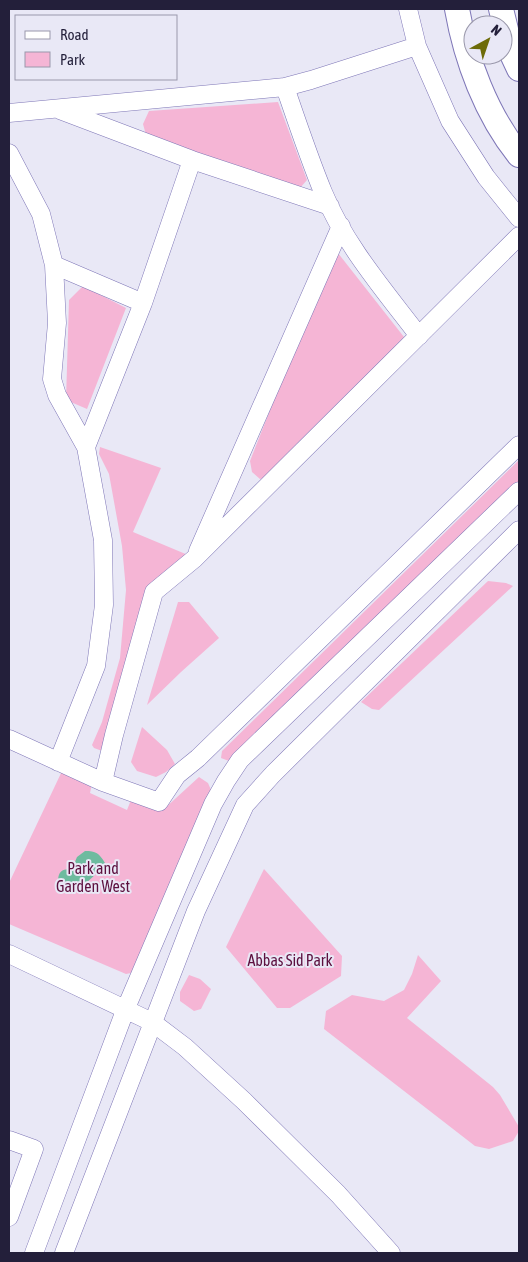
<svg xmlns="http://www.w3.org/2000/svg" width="528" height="1262" font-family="'Asap Condensed',sans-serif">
<rect width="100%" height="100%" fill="#e9e8f6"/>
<path fill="#f5b5d5" d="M 278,102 L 307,180 L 300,188 L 290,186 L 146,135 L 143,124 L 149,111 Z
M 334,248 L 404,337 L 268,477 L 260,479 L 252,472 L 250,461 Z
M 83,286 L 126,308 L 87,409 L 66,400 L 69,300 Z
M 100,447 L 161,468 L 133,532 L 188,555 L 151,589 L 105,752 L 94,748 L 92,745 L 102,722 L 120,658 L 126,590 L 122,546 L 109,474 L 99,454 Z
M 519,460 L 519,483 L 229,761 L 221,758 L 222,751 Z
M 488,581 L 506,583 L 513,586 L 379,710 L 372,709 L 361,702 Z
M 178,602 L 189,602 L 219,638 L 181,672 L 147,705 Z
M 142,727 L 167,750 L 175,764 L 166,772 L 156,777 L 137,771 L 131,762 Z
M 63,769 L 93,779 L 90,793 L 127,810 L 131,800 L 164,809 L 199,777 L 208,783 L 211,790 L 131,973 L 126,974 L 9,924 L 9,883 Z
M 264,869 L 342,956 L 341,976 L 290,1008 L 277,1008 L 226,947 Z
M 418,955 L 441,981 L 407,1018 L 493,1087 L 500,1095 L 519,1127 L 519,1131 L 513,1141 L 489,1149 L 475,1146 L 324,1029 L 326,1011 L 352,995 L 384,1001 L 404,990 L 412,974 Z
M 189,975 L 200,979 L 211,989 L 201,1009 L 194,1011 L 180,1001 L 180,992 Z"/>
<path fill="#6ebb9f" d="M 85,851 C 96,851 99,853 105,863 C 89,882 85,889 58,886 C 58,873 59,869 72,869 L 77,857 Z"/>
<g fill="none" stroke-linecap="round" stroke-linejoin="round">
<defs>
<path id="street" d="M 408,9 L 417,46 L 450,121 L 486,177 L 519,218
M 285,87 C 297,122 309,158 323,192 C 345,245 384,290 419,336
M 60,110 L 192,160 L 330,206
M 9,113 L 285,87 L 311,80 L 417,46
M 9,153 L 41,214 L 54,265 L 57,323 L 52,379 L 57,395 L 86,447 L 103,540 L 104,605 L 96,666 L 58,762
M 54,265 L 143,303
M 86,447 L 143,303 L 192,160
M 198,551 L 341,226
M 9,739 L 103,782 L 159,802 L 177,775 L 198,758 L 519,445
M 103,782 L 114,735 L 154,592 L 194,559 L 519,236
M 9,954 L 152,1022 L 185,1047 L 244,1101 L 338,1194 L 391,1253
M 9,1140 L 34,1149 L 9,1217
M 34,1253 L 126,1008 L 213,804 L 226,781 L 240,760 L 519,491
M 64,1253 L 196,911 L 245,805 L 273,774 L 519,530"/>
<path id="secondary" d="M 457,9 C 466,60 486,114 519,155
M 501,9 L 512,54 L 519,69"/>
</defs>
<use href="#street" stroke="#7e76b7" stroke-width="19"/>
<use href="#secondary" stroke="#7e76b7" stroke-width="26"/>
<use href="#street" stroke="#fff" stroke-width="18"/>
<use href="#secondary" stroke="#fff" stroke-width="24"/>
</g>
<g text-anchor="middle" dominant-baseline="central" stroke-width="4" stroke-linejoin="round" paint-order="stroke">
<g font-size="16" fill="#5d103f" stroke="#e9e8f6">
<text x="93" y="868">Park and<tspan x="93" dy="18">Garden West</tspan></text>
<text x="290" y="960">Abbas Sid Park</text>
</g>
</g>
<rect width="528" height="1262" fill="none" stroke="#231f3a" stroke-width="20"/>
<rect x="15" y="15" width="162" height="65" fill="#e9e8f6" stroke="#9a98ab"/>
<rect x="25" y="31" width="25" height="8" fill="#ffffff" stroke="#9a98ab"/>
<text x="60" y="40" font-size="15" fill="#231f3a">Road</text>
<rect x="25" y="52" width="25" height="15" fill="#f5b5d5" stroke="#9a98ab"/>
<text x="60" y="65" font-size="15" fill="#231f3a">Park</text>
<g transform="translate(488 40) rotate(40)"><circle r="24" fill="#e9e8f6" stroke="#9a98ab"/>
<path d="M0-4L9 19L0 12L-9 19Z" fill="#6d6b08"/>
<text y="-8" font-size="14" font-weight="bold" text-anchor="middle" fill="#231f3a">N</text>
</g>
</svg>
